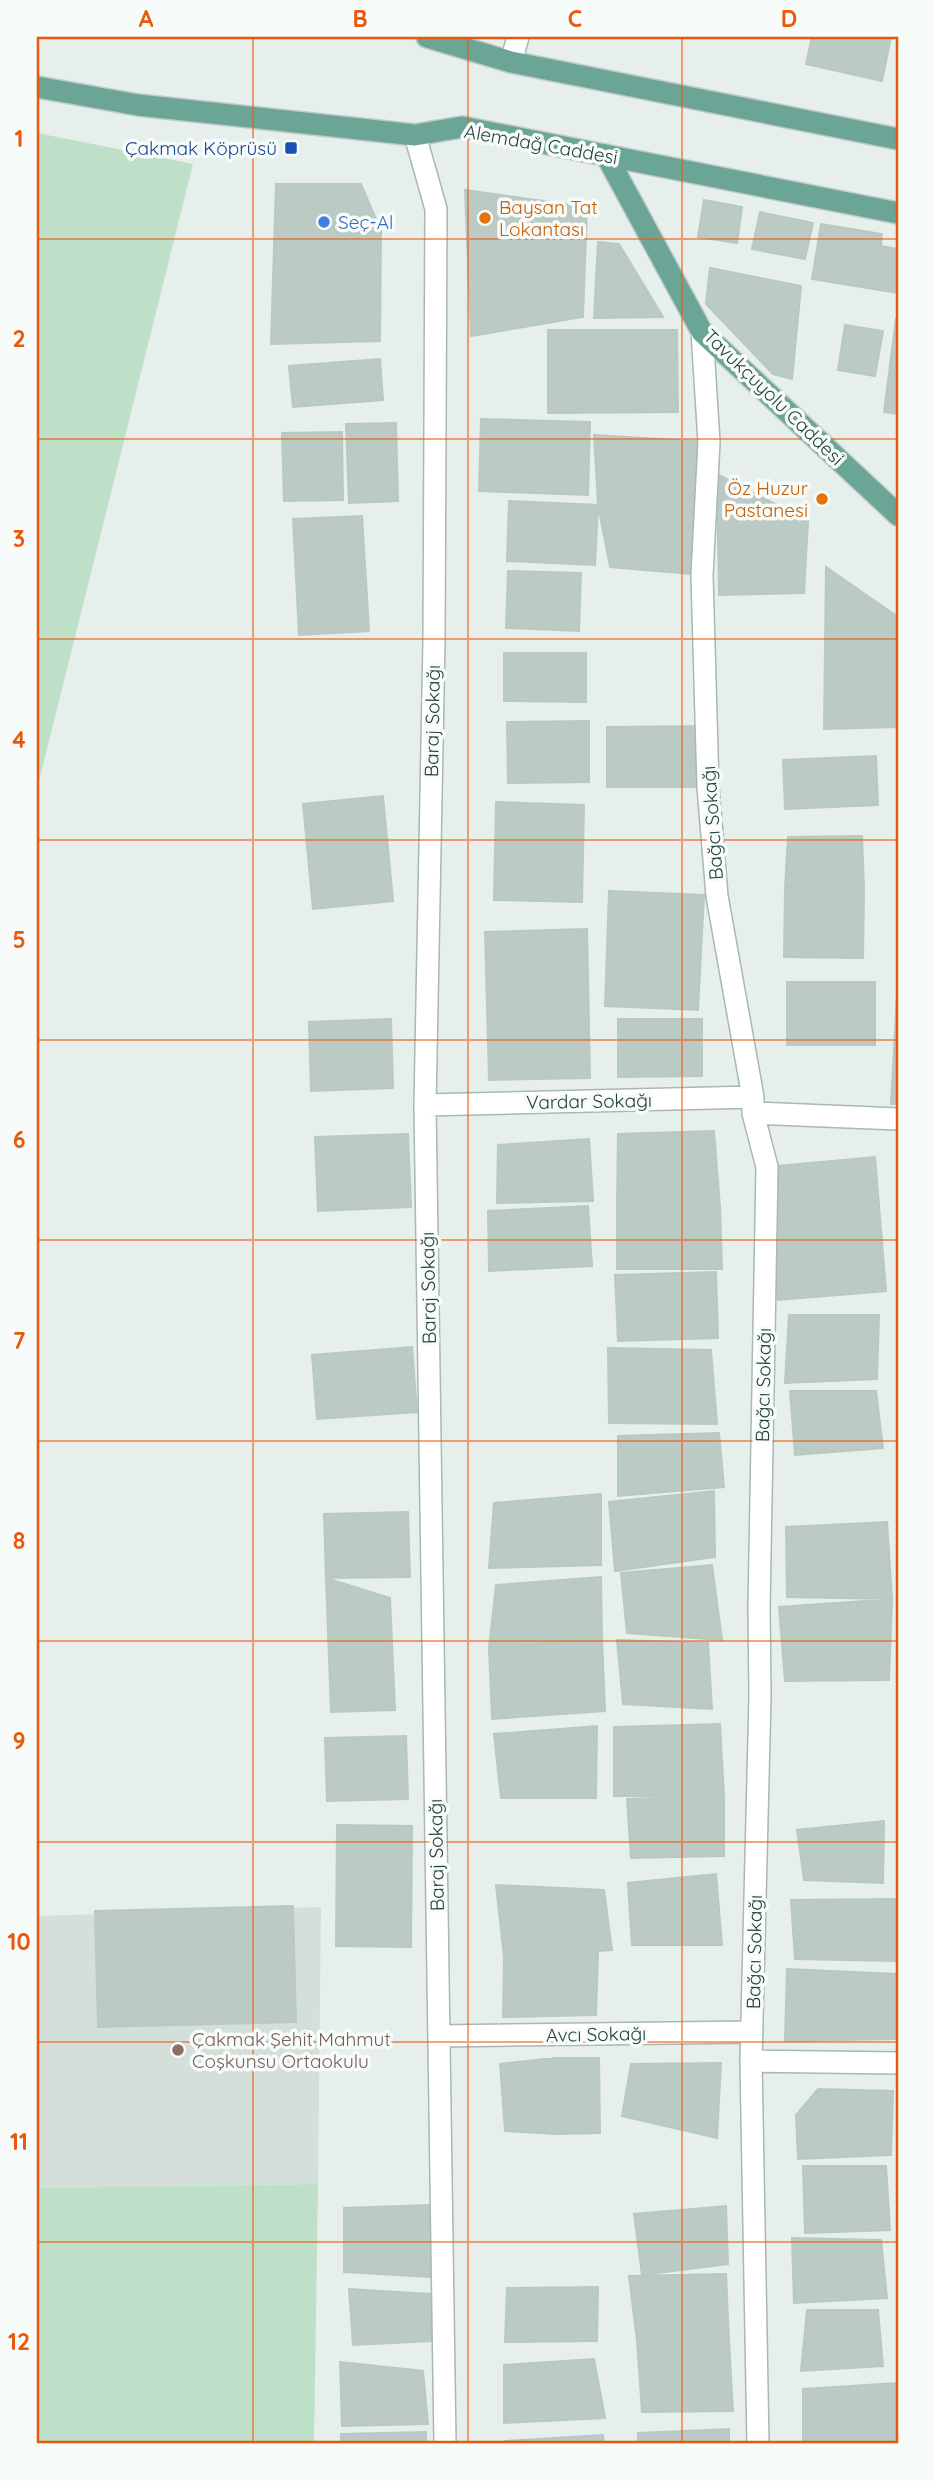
<svg xmlns="http://www.w3.org/2000/svg" width="935" height="2481" font-family="Quicksand,sans-serif">
<rect width="100%" height="100%" fill="#e6efeb"/>
<path fill="#d4dfda" d="M 321,1907 L 318,2184 L 37,2188 L 37,1916 Z"/>
<path fill="#bfe0c8" d="M 37,133 L 193,164 L 37,789 Z
M 318,2184 L 314,2444 L 37,2444 L 37,2188 Z"/>
<path fill="#bbcac4" stroke="#b8c9c2" stroke-width="2" d="M 812,37 L 891,37 L 882,81 L 806,64 Z
M 276,184 L 361,184 L 381,231 L 380,341 L 271,344 Z
M 465,190 L 587,207 L 583,317 L 471,336 Z
M 704,200 L 742,207 L 737,243 L 698,237 Z
M 760,212 L 813,223 L 805,259 L 752,249 Z
M 821,224 L 882,234 L 881,246 L 898,249 L 898,293 L 812,279 Z
M 598,242 L 619,244 L 663,317 L 594,318 Z
M 710,268 L 801,286 L 792,379 L 773,374 L 706,304 Z
M 896,319 L 898,319 L 898,414 L 884,412 Z
M 845,325 L 883,331 L 875,376 L 838,370 Z
M 548,330 L 677,330 L 678,412 L 548,413 Z
M 380,359 L 383,400 L 293,407 L 289,366 Z
M 481,419 L 590,422 L 588,495 L 479,491 Z
M 396,423 L 398,501 L 349,503 L 346,424 Z
M 342,432 L 343,500 L 284,501 L 282,433 Z
M 594,435 L 709,442 L 702,575 L 610,567 L 598,505 Z
M 717,474 L 808,521 L 804,593 L 719,595 Z
M 509,501 L 598,505 L 595,565 L 507,561 Z
M 362,516 L 369,631 L 299,635 L 293,519 Z
M 826,567 L 898,617 L 898,727 L 824,729 Z
M 508,571 L 581,573 L 579,631 L 506,628 Z
M 504,653 L 586,653 L 586,702 L 504,701 Z
M 589,721 L 589,782 L 508,783 L 507,722 Z
M 708,726 L 708,787 L 607,787 L 607,727 Z
M 876,756 L 878,805 L 785,809 L 783,760 Z
M 383,796 L 393,901 L 313,909 L 303,804 Z
M 496,802 L 584,805 L 582,902 L 494,900 Z
M 862,836 L 864,889 L 785,888 L 788,837 Z
M 785,888 L 864,889 L 863,958 L 784,957 Z
M 609,891 L 704,895 L 698,1010 L 605,1006 Z
M 587,929 L 590,1078 L 489,1080 L 485,932 Z
M 898,976 L 898,1104 L 891,1104 Z
M 787,982 L 875,982 L 875,1045 L 787,1045 Z
M 391,1019 L 393,1088 L 311,1091 L 309,1022 Z
M 618,1019 L 702,1019 L 702,1076 L 618,1077 Z
M 714,1131 L 720,1207 L 617,1205 L 618,1134 Z
M 408,1134 L 411,1207 L 318,1211 L 315,1137 Z
M 589,1139 L 593,1201 L 497,1203 L 498,1145 Z
M 875,1157 L 886,1291 L 778,1300 L 767,1167 Z
M 617,1205 L 720,1207 L 722,1269 L 617,1269 Z
M 588,1206 L 592,1266 L 489,1271 L 488,1211 Z
M 716,1272 L 718,1338 L 618,1341 L 615,1275 Z
M 789,1315 L 879,1315 L 877,1379 L 785,1383 Z
M 412,1347 L 417,1412 L 317,1419 L 312,1355 Z
M 608,1348 L 711,1350 L 717,1424 L 609,1423 Z
M 790,1391 L 876,1391 L 883,1448 L 795,1455 Z
M 719,1433 L 724,1487 L 618,1496 L 618,1436 Z
M 714,1491 L 715,1557 L 615,1571 L 609,1502 Z
M 601,1494 L 601,1565 L 489,1568 L 494,1503 Z
M 408,1512 L 410,1577 L 326,1578 L 324,1514 Z
M 887,1522 L 892,1599 L 787,1597 L 786,1527 Z
M 712,1565 L 722,1640 L 627,1633 L 621,1573 Z
M 601,1577 L 602,1640 L 489,1648 L 496,1585 Z
M 326,1578 L 390,1598 L 395,1710 L 331,1712 Z
M 892,1599 L 889,1680 L 785,1681 L 779,1607 Z
M 602,1640 L 605,1711 L 492,1719 L 489,1648 Z
M 617,1640 L 708,1643 L 712,1709 L 623,1704 Z
M 720,1724 L 724,1796 L 614,1796 L 614,1727 Z
M 597,1726 L 596,1798 L 501,1798 L 494,1734 Z
M 406,1736 L 408,1799 L 327,1801 L 325,1738 Z
M 724,1796 L 724,1856 L 631,1858 L 627,1799 Z
M 884,1821 L 883,1883 L 804,1880 L 797,1830 Z
M 337,1825 L 412,1826 L 411,1947 L 336,1946 Z
M 716,1874 L 722,1945 L 632,1945 L 628,1883 Z
M 496,1885 L 604,1890 L 612,1950 L 504,1957 Z
M 898,1899 L 898,1944 L 895,1961 L 795,1959 L 791,1900 Z
M 293,1906 L 296,2022 L 98,2027 L 95,1911 Z
M 598,1951 L 596,2015 L 503,2017 L 504,1957 Z
M 787,1969 L 896,1974 L 895,2039 L 785,2041 Z
M 553,2058 L 555,2134 L 505,2131 L 500,2064 Z
M 553,2058 L 599,2058 L 600,2133 L 555,2134 Z
M 721,2063 L 717,2138 L 622,2116 L 631,2064 Z
M 818,2089 L 893,2091 L 891,2155 L 798,2159 L 796,2115 Z
M 803,2166 L 886,2166 L 890,2230 L 805,2233 Z
M 431,2205 L 431,2277 L 344,2272 L 344,2208 Z
M 726,2206 L 728,2264 L 642,2275 L 634,2214 Z
M 792,2238 L 881,2240 L 887,2298 L 794,2303 Z
M 726,2274 L 729,2341 L 637,2341 L 629,2276 Z
M 598,2287 L 597,2341 L 505,2342 L 507,2288 Z
M 349,2289 L 430,2294 L 432,2341 L 353,2345 Z
M 807,2310 L 878,2310 L 883,2366 L 801,2371 Z
M 637,2341 L 729,2341 L 733,2411 L 642,2412 Z
M 594,2359 L 605,2418 L 504,2423 L 504,2365 Z
M 340,2362 L 423,2371 L 428,2424 L 342,2426 Z
M 897,2383 L 898,2444 L 803,2444 L 803,2389 Z
M 729,2429 L 729,2444 L 638,2444 L 638,2433 Z
M 426,2432 L 426,2444 L 341,2444 L 341,2434 Z
M 603,2435 L 604,2444 L 505,2444 L 505,2441 Z"/>
<g fill="none" stroke-linecap="round" stroke-linejoin="round">
<defs>
<path id="street" d="M 415,135 L 436,209 L 434,641 L 425,1105 L 445,2444
M 702,332 L 709,442 L 702,575 L 708,787 L 717,896 L 753,1097 L 753,1113 L 767,1167 L 759,1609 L 760,1696 L 751,2061 L 758,2444
M 425,1105 L 753,1097
M 753,1113 L 898,1119
M 439,2036 L 752,2032
M 751,2061 L 898,2063"/>
<path id="secondary" d="M 511,62 L 518,37"/>
<path id="primary" d="M 427,37 L 511,62 L 898,139
M 37,87 L 138,105 L 415,135 L 462,127 L 898,213
M 606,155 L 702,332 L 898,515"/>
</defs>
<use href="#street" stroke="#a8b8b2" stroke-width="24"/>
<use href="#secondary" stroke="#a4bbb3" stroke-width="24"/>
<use href="#primary" stroke="#c2cac8" stroke-width="24"/>
<use href="#street" stroke="#fff" stroke-width="21"/>
<use href="#secondary" stroke="#fff" stroke-width="21"/>
<use href="#primary" stroke="#6aa596" stroke-width="21"/>
</g>
<path fill="none" stroke="#e8590c" stroke-width="2" stroke-opacity="0.55" d="M 253,37 L 253,2444M 468,37 L 468,2444M 682,37 L 682,2444M 37,239 L 898,239M 37,439 L 898,439M 37,639 L 898,639M 37,840 L 898,840M 37,1040 L 898,1040M 37,1240 L 898,1240M 37,1441 L 898,1441M 37,1641 L 898,1641M 37,1842 L 898,1842M 37,2042 L 898,2042M 37,2242 L 898,2242"/>
<rect fill="#1a4fb4" stroke="#f7fbf9" stroke-width="2.5" x="284" y="141" width="14" height="14" rx="3.5"/>
<g fill="#e8710a" stroke="#f7fbf9" stroke-width="2.5">
<circle cx="485" cy="218" r="7"/>
<circle cx="822" cy="499" r="7"/>
</g>
<circle fill="#3f7fe0" stroke="#f7fbf9" stroke-width="2.5" cx="324" cy="222" r="7"/>
<circle fill="#8d6e63" stroke="#f7fbf9" stroke-width="2.5" cx="178" cy="2050" r="7"/>
<g text-anchor="middle" dominant-baseline="central" stroke-width="7" stroke-linejoin="round" paint-order="stroke">
<g font-size="19" fill="#24423a" stroke="#f7fbf9">
<text transform="translate(541 144) rotate(10)">Alemdağ Caddesi</text>
<text transform="translate(774 397) rotate(44)">Tavukçuyolu Caddesi</text>
<text transform="translate(432 721) rotate(-89)">Baraj Sokağı</text>
<text transform="translate(712 823) rotate(-94)">Bağcı Sokağı</text>
<text transform="translate(589 1101) rotate(-1)">Vardar Sokağı</text>
<text transform="translate(428 1288) rotate(-91)">Baraj Sokağı</text>
<text transform="translate(763 1385) rotate(-89)">Bağcı Sokağı</text>
<text transform="translate(436 1855) rotate(-91)">Baraj Sokağı</text>
<text transform="translate(754 1952) rotate(-89)">Bağcı Sokağı</text>
<text transform="translate(596 2034) rotate(-1)">Avcı Sokağı</text>
</g>
<g font-size="19" fill="#164399" stroke="#f7fbf9" text-anchor="end">
<text x="277" y="148">Çakmak Köprüsü</text>
</g>
<g font-size="19" fill="#c56008" stroke="#f7fbf9" text-anchor="start">
<text x="499" y="207">Baysan Tat<tspan x="499" dy="22">Lokantası</tspan></text>
<text x="808" y="488" text-anchor="end">Öz Huzur<tspan x="808" dy="22">Pastanesi</tspan></text>
</g>
<g font-size="19" fill="#366cbe" stroke="#f7fbf9" text-anchor="start">
<text x="338" y="222">Seç-Al</text>
</g>
<g font-size="19" fill="#785e54" stroke="#f7fbf9" text-anchor="start">
<text x="192" y="2039">Çakmak Şehit Mahmut<tspan x="192" dy="22">Coşkunsu Ortaokulu</tspan></text>
</g>
</g>
<rect width="935" height="2481" fill="none" stroke="#f7fbf9" stroke-width="77"/>
<rect x="38" y="38" width="859" height="2404" fill="none" stroke="#e8590c" stroke-width="2.5"/>
<g font-size="23" text-anchor="middle" font-weight="bold" fill="#e8590c">
<text x="146" y="27">A</text>
<text x="360" y="27">B</text>
<text x="575" y="27">C</text>
<text x="789" y="27">D</text>
<text x="19" y="147">1</text>
<text x="19" y="347">2</text>
<text x="19" y="547">3</text>
<text x="19" y="748">4</text>
<text x="19" y="948">5</text>
<text x="19" y="1148">6</text>
<text x="19" y="1349">7</text>
<text x="19" y="1549">8</text>
<text x="19" y="1749">9</text>
<text x="19" y="1950">10</text>
<text x="19" y="2150">11</text>
<text x="19" y="2350">12</text>
</g>
</svg>
